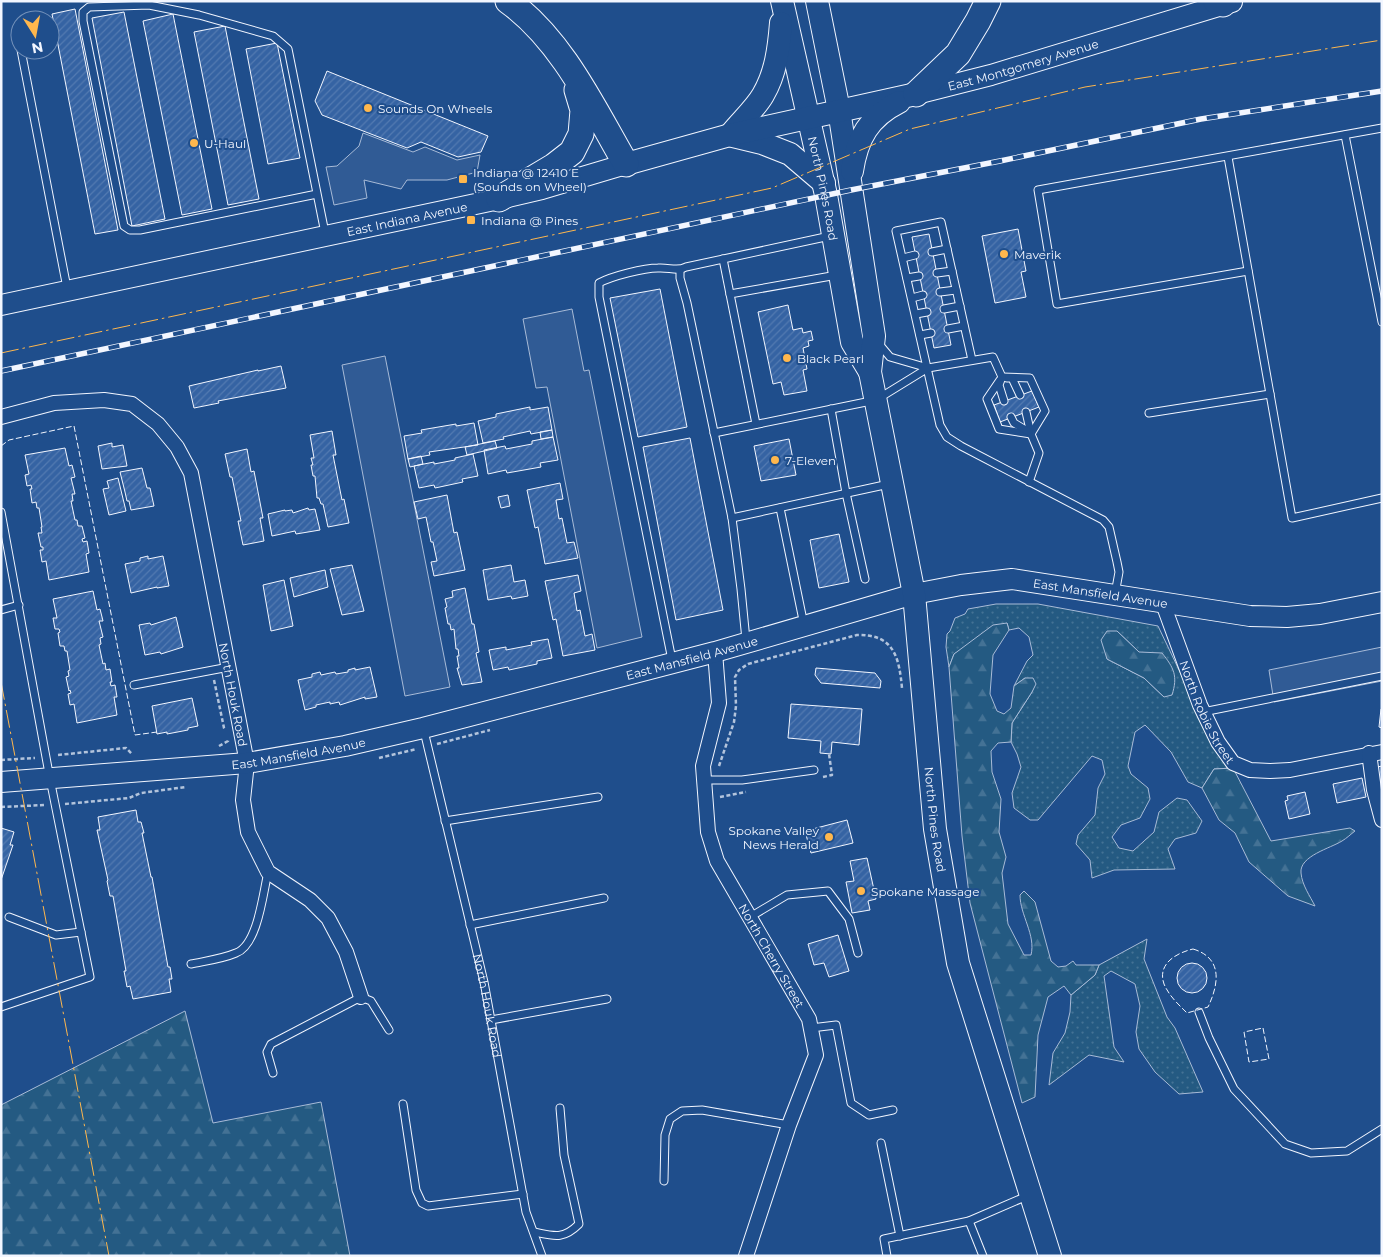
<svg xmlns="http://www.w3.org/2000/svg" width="1383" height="1257" font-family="Montserrat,sans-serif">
<defs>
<pattern id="grass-dots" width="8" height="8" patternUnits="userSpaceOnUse" patternTransform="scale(1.25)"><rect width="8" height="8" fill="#245a82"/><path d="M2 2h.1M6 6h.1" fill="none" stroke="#447295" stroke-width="1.8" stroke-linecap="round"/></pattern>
<pattern id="forest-firs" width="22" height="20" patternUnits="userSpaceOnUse" patternTransform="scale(1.25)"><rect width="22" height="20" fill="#245a82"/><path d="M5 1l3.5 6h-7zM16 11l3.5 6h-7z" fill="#447295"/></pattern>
<pattern id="building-hatch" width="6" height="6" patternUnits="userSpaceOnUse" patternTransform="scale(1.25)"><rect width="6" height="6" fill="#3563a3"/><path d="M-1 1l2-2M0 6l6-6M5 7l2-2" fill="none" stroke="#537ab1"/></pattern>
</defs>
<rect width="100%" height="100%" fill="#1f4e8c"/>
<path fill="url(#grass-dots)" stroke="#a8bbd7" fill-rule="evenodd" d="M 996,604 L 1038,604 L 1158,626 L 1212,739 L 1233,768 L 1214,769 L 1202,788 L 1188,782 L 1171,752 L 1145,725 L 1135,732 L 1128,766 L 1131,774 L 1148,788 L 1150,799 L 1140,818 L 1121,825 L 1112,837 L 1119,848 L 1133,851 L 1154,832 L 1159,812 L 1177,798 L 1187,800 L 1202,821 L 1196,833 L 1175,839 L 1168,849 L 1175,869 L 1114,870 L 1092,878 L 1090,860 L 1076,844 L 1078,835 L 1095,815 L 1098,788 L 1105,774 L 1102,760 L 1092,756 L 1038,820 L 1030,820 L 1014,808 L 1012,793 L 1021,767 L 1017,754 L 1011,742 L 1012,723 L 1032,692 L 1035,684 L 1025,678 L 1014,686 L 1027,661 L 1033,655 L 1029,637 L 1019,628 L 1009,630 L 1007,623 L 954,654 L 949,667 L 946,647 L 947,634 L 950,631 L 955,618 L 965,614 L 968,609 ZM 1117,631 L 1139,652 L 1164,697 L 1144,678 L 1107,659 Z
M 1147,939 L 1144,959 L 1167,1017 L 1175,1028 L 1203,1092 L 1179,1094 L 1155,1072 L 1139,1049 L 1136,1032 L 1140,1006 L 1135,984 L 1111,971 L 1104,976 L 1114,1047 L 1124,1062 L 1089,1055 L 1049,1085 L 1053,1053 L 1065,1033 L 1070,1012 L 1071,995 L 1095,975 L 1099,965 Z"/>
<path fill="url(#forest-firs)" stroke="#a8bbd7" d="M 1007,623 L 1009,630 L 993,655 L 990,694 L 997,711 L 1004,714 L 1011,708 L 1014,686 L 1025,678 L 1033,678 L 1036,684 L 1032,692 L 1012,723 L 1011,742 L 998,743 L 991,751 L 992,772 L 1001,799 L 999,832 L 1006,857 L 1002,873 L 1008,924 L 1024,955 L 1031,955 C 1036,935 1020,915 1020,895 L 1024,891 L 1035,902 L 1051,961 L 1058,967 L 1066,966 L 1073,961 L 1076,965 L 1099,965 L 1095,975 L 1071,995 L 1064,986 L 1048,997 L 1038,1035 L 1035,1097 L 1022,1103 L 970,903 L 962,836 L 949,667 L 954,654 L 993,625 Z
M 1107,631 L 1117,631 L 1139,652 L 1162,653 C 1174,668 1178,676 1172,695 L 1164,697 L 1144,678 L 1107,659 L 1101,640 Z
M 1233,768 L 1271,841 L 1350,828 L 1355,831 C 1351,834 1347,838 1342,841 C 1331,848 1299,856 1301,873 C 1302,885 1310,896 1315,906 L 1288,896 L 1249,862 L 1235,833 L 1219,820 L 1202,788 L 1214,769 Z
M 185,1011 L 213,1123 L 321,1102 L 350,1256 L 1,1256 L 1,1105 Z"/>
<path fill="#305b95" stroke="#a8bbd7" d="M 363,133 L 413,152 L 425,147 L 457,160 L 480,155 L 477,172 L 447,180 L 407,180 L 401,189 L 364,180 L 367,198 L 334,205 L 326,167 L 337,166 L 359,146 Z
M 572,309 L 584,371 L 589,370 L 642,637 L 597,648 L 547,387 L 536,388 L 523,319 Z
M 385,356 L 450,687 L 405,696 L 342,365 Z
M 1382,647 L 1382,681 L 1274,702 L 1269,670 Z"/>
<path fill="url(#building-hatch)" stroke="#f2f6ff" d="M 75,9 L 118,230 L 95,234 L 52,14 Z
M 124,12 L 165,219 L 132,226 L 92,18 Z
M 173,14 L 212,209 L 182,215 L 143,21 Z
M 225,26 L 259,199 L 228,205 L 194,32 Z
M 277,43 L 300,158 L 268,164 L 246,49 Z
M 327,71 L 488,136 L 481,152 L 458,157 L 421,142 L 407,148 L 322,115 L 315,101 Z
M 1018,229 L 1026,271 L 1021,272 L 1026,297 L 995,303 L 982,236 Z
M 929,234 L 951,345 L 934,348 L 912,237 Z
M 660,289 L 687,427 L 638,437 L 610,298 Z
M 788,305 L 793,330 L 802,328 L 803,333 L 811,331 L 813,340 L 808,341 L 809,346 L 803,348 L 807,369 L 803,370 L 807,391 L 784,395 L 781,382 L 773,384 L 758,312 Z
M 281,366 L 286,388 L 218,401 L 219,403 L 194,408 L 189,386 L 258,370 L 258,371 Z
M 1032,391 L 1039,407 L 1000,422 L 994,405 Z
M 530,407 L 530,410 L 548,407 L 552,430 L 531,434 L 530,431 L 503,437 L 504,439 L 483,443 L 478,421 L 496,417 L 496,414 Z
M 474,423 L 478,445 L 429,452 L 430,455 L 408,459 L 404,436 L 422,433 L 421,430 L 456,424 L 456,426 Z
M 552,430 L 553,437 L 541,439 L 540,432 Z
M 332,431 L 336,455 L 333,455 L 342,500 L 344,499 L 349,523 L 328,527 L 323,504 L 321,504 L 319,498 L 317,498 L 315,476 L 313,476 L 311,465 L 313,465 L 311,458 L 314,458 L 310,435 Z
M 553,437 L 558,460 L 540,463 L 541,467 L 507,473 L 506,470 L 488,474 L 484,450 L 505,446 L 506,449 L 532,444 L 532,441 Z
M 690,438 L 723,610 L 676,620 L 643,447 Z
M 789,439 L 796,475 L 761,481 L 754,446 Z
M 495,441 L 497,448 L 467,455 L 465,447 Z
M 112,443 L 112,447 L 123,445 L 127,466 L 102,469 L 98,446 Z
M 65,448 L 69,466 L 72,465 L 75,477 L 71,478 L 75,494 L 72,494 L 73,501 L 71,501 L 75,520 L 77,520 L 78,526 L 82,526 L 85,538 L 82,539 L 83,542 L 87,541 L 89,553 L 86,554 L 89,572 L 49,580 L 46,561 L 42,562 L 40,550 L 43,550 L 43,547 L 41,547 L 38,533 L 42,533 L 41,527 L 42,527 L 39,508 L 37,508 L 36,502 L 32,503 L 30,489 L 32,489 L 31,485 L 27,486 L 25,475 L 29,474 L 25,455 Z
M 247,449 L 251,472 L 254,471 L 263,518 L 260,518 L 264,541 L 243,545 L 238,521 L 241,521 L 232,477 L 230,477 L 225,454 Z
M 473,454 L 478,476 L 462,479 L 463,482 L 435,488 L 434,485 L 419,488 L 414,466 L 434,462 L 434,464 L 455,460 L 455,458 Z
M 421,456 L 423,464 L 410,467 L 408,459 Z
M 142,468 L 147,488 L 150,488 L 154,506 L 131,510 L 129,501 L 127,501 L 125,492 L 120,472 Z
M 118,478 L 126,511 L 109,515 L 103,489 L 109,488 L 107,481 Z
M 560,483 L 563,499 L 556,500 L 559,519 L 562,518 L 567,543 L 574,542 L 578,558 L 545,564 L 538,527 L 535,528 L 527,490 Z
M 447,495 L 454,533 L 457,532 L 465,570 L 434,576 L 431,562 L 437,561 L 433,542 L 431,542 L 426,517 L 418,519 L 414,502 Z
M 508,495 L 510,506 L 501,508 L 498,497 Z
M 308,508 L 309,510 L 315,509 L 320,530 L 296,534 L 295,531 L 272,536 L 268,514 L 285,510 L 285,511 L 292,510 L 293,513 Z
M 839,534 L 849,582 L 819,588 L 810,540 Z
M 148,556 L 148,559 L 163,556 L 169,586 L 157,588 L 157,587 L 131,593 L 125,564 L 140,561 L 140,558 Z
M 352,565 L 364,611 L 342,615 L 330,569 Z
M 511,565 L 514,582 L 525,580 L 528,596 L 512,599 L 511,596 L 488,600 L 483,570 Z
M 325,570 L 328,587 L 294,597 L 290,578 Z
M 578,575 L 581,591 L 574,593 L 577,611 L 580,610 L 585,636 L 592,634 L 595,650 L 563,656 L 556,619 L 553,620 L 545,581 Z
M 284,580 L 293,626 L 271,631 L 263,585 Z
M 465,588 L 472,624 L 474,624 L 479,652 L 476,653 L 482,682 L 462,685 L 457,668 L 459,668 L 457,656 L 459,656 L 458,649 L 456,649 L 454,629 L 451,630 L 450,624 L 448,624 L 445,608 L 447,607 L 445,599 L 453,597 L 452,591 Z
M 93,591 L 97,610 L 100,609 L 103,621 L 99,621 L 103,637 L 100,638 L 101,644 L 99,645 L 103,664 L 105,663 L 106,670 L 110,669 L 112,682 L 110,682 L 111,686 L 115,685 L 117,697 L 114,697 L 117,715 L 77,723 L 74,704 L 70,705 L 68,694 L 71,693 L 70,690 L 69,691 L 66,677 L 69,676 L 68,671 L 70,670 L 67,651 L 65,651 L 64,646 L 60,646 L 58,633 L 60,632 L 59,629 L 55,629 L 53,618 L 57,618 L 53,599 Z
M 176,617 L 183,647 L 161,654 L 160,652 L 145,655 L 139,625 L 150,623 L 151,625 Z
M 548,639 L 552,658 L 537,661 L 537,664 L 509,670 L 508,667 L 493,670 L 489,650 L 506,647 L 506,650 L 532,645 L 531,642 Z
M 370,667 L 377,697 L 365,699 L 365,697 L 340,705 L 339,702 L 330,704 L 330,702 L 316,705 L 316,707 L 305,710 L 298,680 L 312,677 L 312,674 L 320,672 L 321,675 L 335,672 L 336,674 L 348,672 L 348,670 L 355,668 L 355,670 Z
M 816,668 L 875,673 L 881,681 L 880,688 L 821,683 L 815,675 Z
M 192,698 L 198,726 L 188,728 L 188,730 L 167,734 L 167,732 L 157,734 L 152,706 Z
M 791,704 L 862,709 L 859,745 L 832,742 L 831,754 L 820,753 L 821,741 L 788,738 Z
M 1381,709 L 1382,709 L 1382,728 L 1379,727 Z
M 1382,766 L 1382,789 L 1377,767 Z
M 1362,778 L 1366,797 L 1337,803 L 1333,784 Z
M 1305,792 L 1310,814 L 1289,819 L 1285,801 L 1288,800 L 1287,796 Z
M 136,810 L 138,822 L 141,822 L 144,833 L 142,833 L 151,877 L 152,877 L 168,967 L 170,967 L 172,979 L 169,979 L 171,992 L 133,999 L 130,986 L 127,987 L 124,971 L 126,971 L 113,896 L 110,896 L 107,881 L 108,880 L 97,830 L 100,830 L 98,817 Z
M 847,820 L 853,843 L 811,853 L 805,831 Z
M 1,828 L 14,832 L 10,845 L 13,845 L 1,880 Z
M 867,858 L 876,899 L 868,901 L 870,910 L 852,913 L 846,882 L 854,881 L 850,861 Z
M 838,935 L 849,971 L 829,977 L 824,963 L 814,965 L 808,944 Z
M1177 978a15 15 0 1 1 30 0a15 15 0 1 1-30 0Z"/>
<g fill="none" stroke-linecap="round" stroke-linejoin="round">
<defs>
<g id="lane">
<path d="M 17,29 L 20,42"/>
<path d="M 21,50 L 67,288"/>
<path d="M 1345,135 L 1382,322"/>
<path d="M 1228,157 L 1292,518 L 1382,498"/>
<path d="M 317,194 L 140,230 L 130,230 L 124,226 L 83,21 L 83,12 L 89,7 L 149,5 L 199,15 L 273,36 L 288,49 L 325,233"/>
<path d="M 932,252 L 947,249"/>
<path d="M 903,258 L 915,255"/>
<path d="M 723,259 L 730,294"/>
<path d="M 680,270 L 680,278 L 687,303 L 732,518 L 741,589 L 746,640"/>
<path d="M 1248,271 L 1057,304 L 1038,190 L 1382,128"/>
<path d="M 937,273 L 952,271"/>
<path d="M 907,278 L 919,276"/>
<path d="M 940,292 L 956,290"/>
<path d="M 912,298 L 923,295"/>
<path d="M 944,309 L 960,306"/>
<path d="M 916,314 L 927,312"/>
<path d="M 948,329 L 964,326"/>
<path d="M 920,335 L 931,333"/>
<path d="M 879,344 L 890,357 L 928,368"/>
<path d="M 972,360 L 941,222 L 896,231 L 940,425 L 947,437 L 961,446 L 1103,520 L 1109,527 L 1117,562 L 1119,572 L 1115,594"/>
<path d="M 1002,377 L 1030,378 L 1045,411 L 1031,434"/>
<path d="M 1007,378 L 1012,378 L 1020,395"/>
<path d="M 1000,380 L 987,399 L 999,429 L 1031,434"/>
<path d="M 831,409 L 846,493 L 865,579"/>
<path d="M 1026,412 L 1031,434 L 1039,453 L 1029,482"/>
<path d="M 1149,413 L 1270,394"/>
<path d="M 1011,417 L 1014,423 L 1029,432"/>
<path d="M 756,424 L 730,294 L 837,275"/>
<path d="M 714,433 L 876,400 L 928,368 L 993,357 L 1002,377 L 999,385 L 1004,401"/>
<path d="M 780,508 L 804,625"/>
<path d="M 1,512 L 50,779 L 90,977 L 1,1007"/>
<path d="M 732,518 L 889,484"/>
<path d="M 1,610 L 19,605"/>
<path d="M 672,660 L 599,297 L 599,283 C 612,276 644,268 658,268 C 669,267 677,272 686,267 L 830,236"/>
<path d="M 134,685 L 229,667"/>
<path d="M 1203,712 L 1382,676"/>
<path id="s1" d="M 424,731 L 484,982 L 526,1212 L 542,1256"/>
<path d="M 704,780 L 742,780 L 814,770"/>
<path d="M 445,821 L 598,797"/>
<path d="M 9,917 L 56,935 L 81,932"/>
<path d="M 750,917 L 787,895 L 828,891 L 849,919 L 858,953"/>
<path d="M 470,925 L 604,898"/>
<path d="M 191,964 C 205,961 222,959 236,953 C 258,945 263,893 268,872"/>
<path d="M 1199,1012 L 1209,1038 L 1234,1089 L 1285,1144 L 1311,1153 L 1347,1151 L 1382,1129"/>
<path d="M 491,1020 L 607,999"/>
<path d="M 811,1028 L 836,1025 L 851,1103 L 869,1115 L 893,1110"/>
<path d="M 273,1073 L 267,1052 L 271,1044 L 361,997 L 371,1001 L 389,1030"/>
<path d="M 403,1104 L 416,1190 L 422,1203 L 428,1206 L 523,1194"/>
<path d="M 881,1143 L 900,1236"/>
<path d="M 664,1181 L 665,1135 L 670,1119 L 682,1111 L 702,1110 L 789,1125"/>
<path d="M 969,1221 L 983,1256"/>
<path d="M 534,1232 C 554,1236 563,1240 579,1224 L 564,1155 L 560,1108"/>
<path d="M 887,1256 L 884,1239 L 969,1221 L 1027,1196"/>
</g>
<g id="street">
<path id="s2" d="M 1,417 L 54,403 L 104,400 L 132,404 L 158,424 L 177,447 L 191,473 L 247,763 L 243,800 L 248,832 L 268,872 L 310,900 L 328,918 L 346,952 L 361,997"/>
<path id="s3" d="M 1162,601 L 1200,705 L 1218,742 L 1233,763 L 1250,770 L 1270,771 L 1290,770 L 1382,752"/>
<path id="s4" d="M 715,652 L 719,703 L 703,766 L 708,832 L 717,861 L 809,1019 L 816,1055 L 789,1125 L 746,1256"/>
<path d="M 1369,753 L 1374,790 L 1382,820"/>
</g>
<g id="secondary">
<path id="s5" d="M 916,94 L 991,75 L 1232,2"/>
<path id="s6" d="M 1,305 L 499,199 L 542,189 L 626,164"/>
<path id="s7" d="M 1,782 L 247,763 L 345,746 L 423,728 L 715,652 L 914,594 L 961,585 L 1012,579 L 1250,616 L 1287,617 L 1320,614 L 1382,602"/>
</g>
<g id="primary">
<path id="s8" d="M 782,1 L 826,195 L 852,342 L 870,372"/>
<path id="s9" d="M 817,1 L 839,110 L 874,336 L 870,372 L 914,594 L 935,829 L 958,963 L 1050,1256"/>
<path d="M 730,135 C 740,122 755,109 763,95 C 776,73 779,48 781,23"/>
<path d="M 733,136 L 762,143 L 790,154 L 824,183"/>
<path d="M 626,164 L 730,135 L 916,94"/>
<path d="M 852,171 C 857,138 869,117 899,102"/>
</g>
<path id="highway" d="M 508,1 C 562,40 593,107 626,164
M 1216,1 L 1223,4
M 916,94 L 958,54 L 978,21 L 988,1
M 499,199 L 554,166 L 572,152 L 581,134 L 583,110 L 577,90"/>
</defs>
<use href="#lane" stroke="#f2f6ff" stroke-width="9"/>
<use href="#street" stroke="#f2f6ff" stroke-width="16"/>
<use href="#secondary" stroke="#f2f6ff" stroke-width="22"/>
<use href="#primary" stroke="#f2f6ff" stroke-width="24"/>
<use href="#highway" stroke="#f2f6ff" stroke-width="27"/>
<path stroke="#b3c4dc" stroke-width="2.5" stroke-dasharray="4 2.5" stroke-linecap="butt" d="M 214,680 L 224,728 L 225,730
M 437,744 L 490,730
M 219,746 L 228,741 L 228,739
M 58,755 L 126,748 L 132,754
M 379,758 L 417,749
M 1,760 L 35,758
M 719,766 L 734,722 L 736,706 L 735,677 L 739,670 L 748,664 L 857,635 C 894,634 899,657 902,688
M 823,777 L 832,775 L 829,754
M 720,797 L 746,792
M 65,804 L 129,798 L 141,793 L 186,787
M 1,807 L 45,805"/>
<use href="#lane" stroke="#1f4e8c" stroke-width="7"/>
<use href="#street" stroke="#1f4e8c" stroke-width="14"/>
<use href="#secondary" stroke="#1f4e8c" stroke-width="20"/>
<use href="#primary" stroke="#1f4e8c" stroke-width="22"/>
<use href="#highway" stroke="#1f4e8c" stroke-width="25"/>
<defs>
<path id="rail" d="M 1,371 L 851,190 L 1000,161 L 1201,119 L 1382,91"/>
</defs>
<use href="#rail" stroke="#f2f6ff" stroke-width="5.5"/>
<use href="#rail" stroke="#1f4e8c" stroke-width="4" stroke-dasharray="11" stroke-linecap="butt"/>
<path stroke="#f2f6ff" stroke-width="1" stroke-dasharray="6 2.5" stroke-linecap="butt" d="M 1,446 L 9,440 L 74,426 L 135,735 L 157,732
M 1193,949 C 1223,958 1219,984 1208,1007 L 1187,1013 C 1179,1005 1169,996 1164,984 C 1157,964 1176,953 1193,949 Z
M 1263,1028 L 1269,1059 L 1249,1062 L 1244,1032 Z"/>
<path stroke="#ffb74d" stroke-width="1" stroke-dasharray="18 4 2.5 4" stroke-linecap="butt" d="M 1,353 L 772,188 L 910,129 L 1085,87 L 1382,40
M 1,682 L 109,1256"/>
</g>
<g fill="#ffb74d" stroke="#1f4e8c" stroke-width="2">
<circle cx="368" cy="108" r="5"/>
<circle cx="194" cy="143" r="5"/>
<rect x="458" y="174" width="10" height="10" rx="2.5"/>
<rect x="466" y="215" width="10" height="10" rx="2.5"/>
<circle cx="1004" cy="254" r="5"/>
<circle cx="787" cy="358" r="5"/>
<circle cx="775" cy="460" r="5"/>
<circle cx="829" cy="837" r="5"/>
<circle cx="861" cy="891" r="5"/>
</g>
<g text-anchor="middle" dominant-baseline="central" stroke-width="4" stroke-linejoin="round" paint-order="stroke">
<g font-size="12" fill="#f2f6ff" stroke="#1f4e8c">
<text stroke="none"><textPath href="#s5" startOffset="111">East Montgomery Avenue</textPath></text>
<text stroke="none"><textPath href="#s8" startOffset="192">North Pines Road</textPath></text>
<text stroke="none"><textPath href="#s6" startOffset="415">East Indiana Avenue</textPath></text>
<text stroke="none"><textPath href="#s7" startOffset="1124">East Mansfield Avenue</textPath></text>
<text stroke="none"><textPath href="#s7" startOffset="704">East Mansfield Avenue</textPath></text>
<text stroke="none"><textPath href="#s2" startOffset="451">North Houk Road</textPath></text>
<text stroke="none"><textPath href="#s3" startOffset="120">North Robie Street</textPath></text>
<text stroke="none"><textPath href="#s7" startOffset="299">East Mansfield Avenue</textPath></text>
<text stroke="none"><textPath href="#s9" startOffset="829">North Pines Road</textPath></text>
<text stroke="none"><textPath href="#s4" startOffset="322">North Cherry Street</textPath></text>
<text stroke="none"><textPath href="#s1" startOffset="282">North Houk Road</textPath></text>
</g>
<g font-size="12" fill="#f2f6ff" stroke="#1f4e8c" text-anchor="start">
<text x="378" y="108">Sounds On Wheels</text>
<text x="204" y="143">U-Haul</text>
<text x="473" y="172">Indiana @ 12410 E<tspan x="473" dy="14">(Sounds on Wheel)</tspan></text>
<text x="481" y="220">Indiana @ Pines</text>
<text x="1014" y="254">Maverik</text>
<text x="797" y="358">Black Pearl</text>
<text x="785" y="460">7-Eleven</text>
<text x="819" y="830" text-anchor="end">Spokane Valley<tspan x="819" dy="14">News Herald</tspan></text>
<text x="871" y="891">Spokane Massage</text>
</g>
</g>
<rect width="1383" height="1257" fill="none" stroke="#f2f6ff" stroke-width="5"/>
<g transform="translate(35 35) rotate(169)"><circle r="24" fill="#1f4e8c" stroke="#7391ba"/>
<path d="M0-4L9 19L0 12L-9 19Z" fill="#ffb74d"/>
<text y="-8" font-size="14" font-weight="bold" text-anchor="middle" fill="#f2f6ff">N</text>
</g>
</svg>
